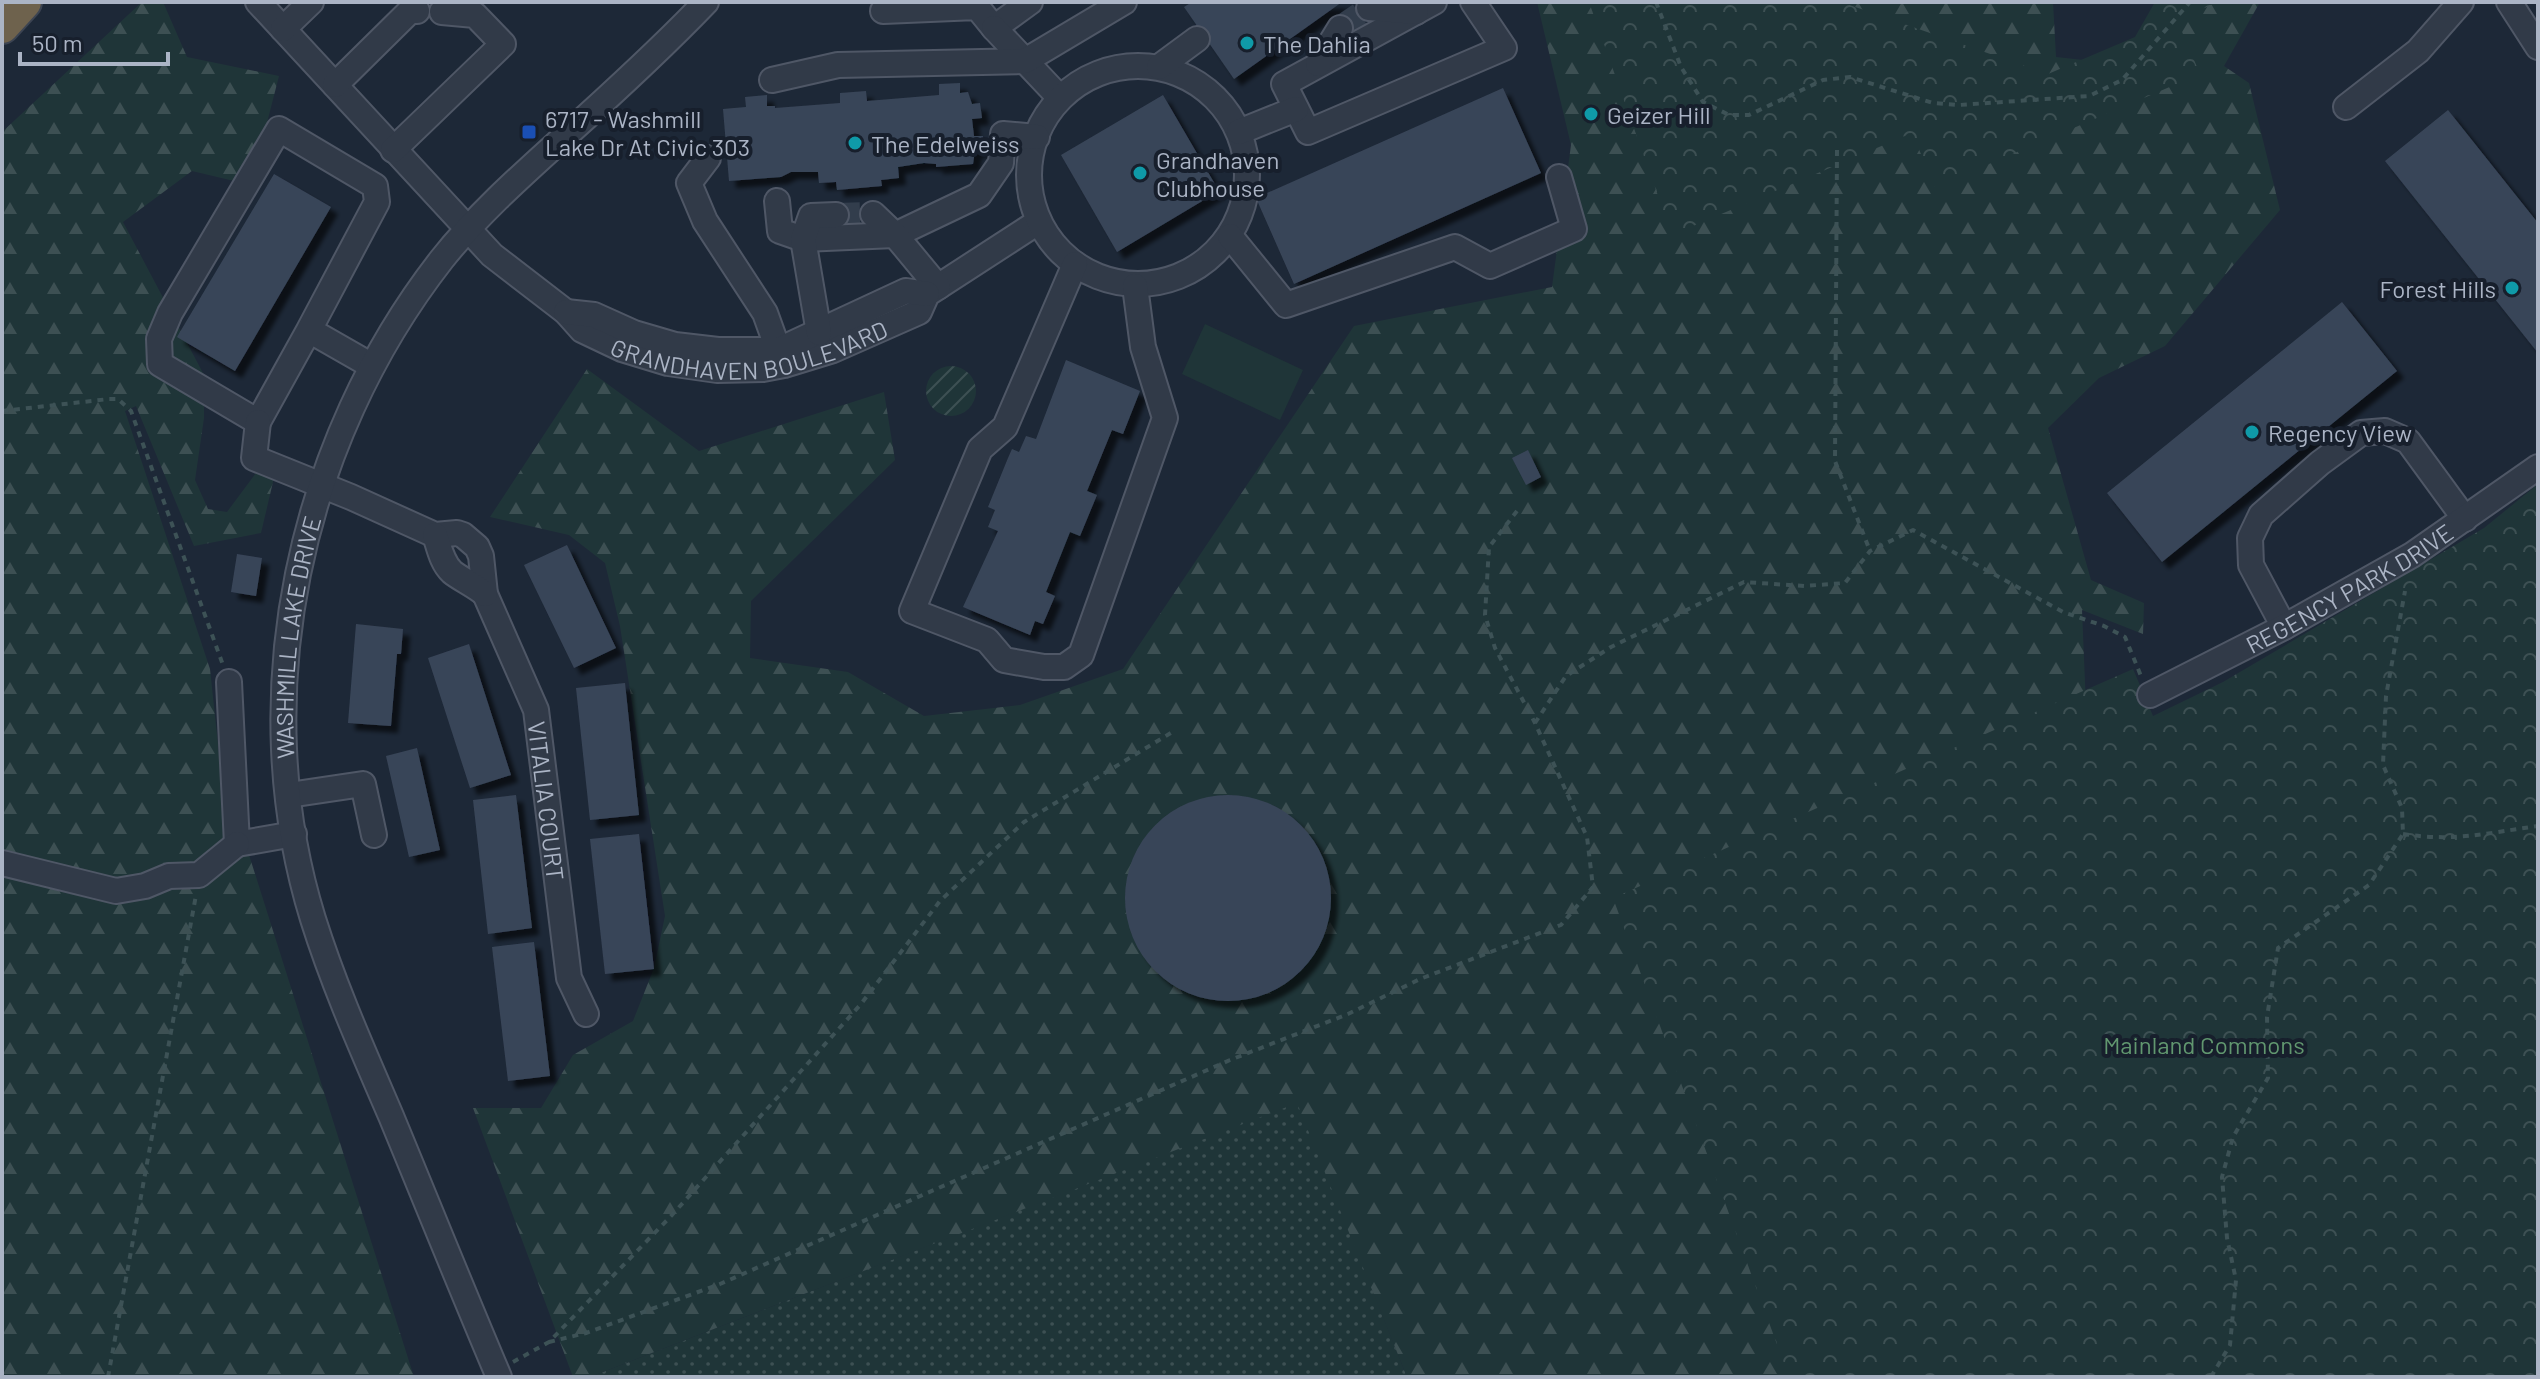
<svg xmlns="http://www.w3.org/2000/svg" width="2540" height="1379" font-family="Barlow,sans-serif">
<defs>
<pattern id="grass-dots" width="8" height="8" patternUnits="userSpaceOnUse" patternTransform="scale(2)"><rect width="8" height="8" fill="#1f3538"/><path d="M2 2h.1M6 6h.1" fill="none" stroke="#3d5053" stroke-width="1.8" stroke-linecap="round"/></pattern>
<pattern id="forest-firs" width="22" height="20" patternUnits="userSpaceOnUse" patternTransform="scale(2)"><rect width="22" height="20" fill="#1f3538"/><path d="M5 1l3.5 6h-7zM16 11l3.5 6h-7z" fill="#3d5053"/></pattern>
<pattern id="park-crowns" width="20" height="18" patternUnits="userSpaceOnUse" patternTransform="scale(2)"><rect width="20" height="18" fill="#1f3538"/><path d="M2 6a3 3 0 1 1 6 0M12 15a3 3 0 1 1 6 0" fill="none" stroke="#3d5053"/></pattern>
<pattern id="garden-furrows" width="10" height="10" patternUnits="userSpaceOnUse" patternTransform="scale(2)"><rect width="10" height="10" fill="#1f3538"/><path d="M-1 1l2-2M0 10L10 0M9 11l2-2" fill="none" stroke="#3d5053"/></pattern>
<filter id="shadow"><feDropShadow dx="7" dy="7" stdDeviation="2" flood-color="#0009"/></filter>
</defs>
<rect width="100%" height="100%" fill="#1d2837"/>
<path fill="url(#grass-dots)" d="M 1298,1102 L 1407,1377 L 590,1377 Z"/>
<path fill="url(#forest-firs)" d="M 142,2 L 163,2 L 187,57 L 279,76 L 251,185 L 192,171 L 123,222 L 204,375 L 204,418 L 195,480 L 208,509 L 227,512 L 256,473 L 277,465 L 261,533 L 194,546 L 136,406 L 125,411 L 210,669 L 220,763 L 414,1377 L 2,1377 L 2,132 Z
M 1537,2 L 2053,2 L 2056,57 L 2128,65 L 2160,2 L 2260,2 L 2224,66 L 2249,83 L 2280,210 L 2165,346 L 2099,378 L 2048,428 L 2091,580 L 2144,603 L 2143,634 L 2082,610 L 2087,731 L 2420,1377 L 1407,1377 L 1297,1103 L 590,1377 L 573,1377 L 473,1108 L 541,1108 L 573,1055 L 633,1021 L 654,968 L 665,916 L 620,626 L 605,563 L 569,535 L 490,517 L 587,369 L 699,451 L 884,392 L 895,460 L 751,601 L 750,658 L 848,672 L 924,716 L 1020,705 L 1123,669 L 1354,326 L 1552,287 L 1571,145 Z"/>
<path fill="url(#park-crowns)" d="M 1589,2 L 1841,2 L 2048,74 L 2135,37 L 2155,2 L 2218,2 L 2177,20 L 2200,74 L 1935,187 L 1912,133 L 1672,235 Z
M 2538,484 L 2538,1377 L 1789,1377 L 1613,898 L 2133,669 L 2153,716 L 2223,682 L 2484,528 Z"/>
<path fill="url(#garden-furrows)" d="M926 391a25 25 0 1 1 50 0a25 25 0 1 1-50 0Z"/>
<path fill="#1f3538" d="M 1205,324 L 1303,370 L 1280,420 L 1182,374 Z"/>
<path fill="#394558" filter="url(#shadow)" d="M 1192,2 L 1342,2 L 1234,79 L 1184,7 Z
M 960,83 L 960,93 L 968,92 L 972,104 L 980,103 L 982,118 L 972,119 L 974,136 L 983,136 L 984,150 L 975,151 L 973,164 L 936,167 L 936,164 L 924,163 L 898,167 L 899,178 L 881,180 L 882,186 L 837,190 L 836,182 L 819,183 L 818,172 L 791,172 L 781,177 L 729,181 L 723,109 L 746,107 L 745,97 L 767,95 L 767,106 L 775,106 L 775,108 L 840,103 L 840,93 L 866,91 L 867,101 L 939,95 L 939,84 Z
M 1503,88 L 1541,173 L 1294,284 L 1256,198 Z
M 1163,95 L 1219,191 L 1117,252 L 1061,155 Z
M 2448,110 L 2538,223 L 2538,353 L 2385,161 Z
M 274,174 L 331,207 L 235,371 L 177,337 Z
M 2342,302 L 2397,371 L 2162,562 L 2107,493 Z
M 1066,360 L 1140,391 L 1123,434 L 1112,430 L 1087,491 L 1097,495 L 1080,536 L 1070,532 L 1046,592 L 1055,596 L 1043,624 L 1035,621 L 1030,635 L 963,607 L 998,531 L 988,527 L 995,510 L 988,507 L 1008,458 L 1012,449 L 1019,452 L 1026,436 L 1036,439 Z
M 1528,450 L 1541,477 L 1526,485 L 1512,458 Z
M 567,545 L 616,648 L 574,668 L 524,565 Z
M 237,554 L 262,558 L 256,596 L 231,592 Z
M 356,624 L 403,629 L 401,654 L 397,654 L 391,726 L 348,723 Z
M 469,644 L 511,775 L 470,788 L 428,658 Z
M 625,683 L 639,815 L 590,820 L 576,688 Z
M 417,748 L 440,850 L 409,857 L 386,756 Z
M 516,795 L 532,928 L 488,934 L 473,800 Z
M1125 898a103 103 0 1 1 206 0a103 103 0 1 1-206 0Z
M 639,834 L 654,969 L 605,974 L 590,839 Z
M 534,942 L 550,1076 L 508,1081 L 492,947 Z"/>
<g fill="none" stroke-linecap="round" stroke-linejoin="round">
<path stroke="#323d4c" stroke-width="24" stroke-dasharray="24 12" stroke-linecap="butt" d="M 1340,28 L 1369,8
M 836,215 L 873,214"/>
<defs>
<g id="minor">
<path id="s1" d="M 258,2 L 492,255 L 566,312 L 582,330 L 622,349 L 668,363 L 717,370 L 763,369 L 784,365 L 833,350 L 919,312 L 927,294 L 1038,222"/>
<path d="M 1434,2 L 1284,84 L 1308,132 L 1504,48 L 1473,2"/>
<path d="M 2509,2 L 2538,47"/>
<path d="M 1369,8 L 1416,12"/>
<path d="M 883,11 L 977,7 L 994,28 L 1030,2"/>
<path d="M 994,28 L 1060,98"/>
<path d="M 283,29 L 311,2"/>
<path d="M 1318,64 L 1340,28"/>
<circle cx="1138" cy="175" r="109"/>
<path d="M 1159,67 L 1197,39"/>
<path d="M 772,80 L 838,65 L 1025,61 L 1124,2"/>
<path d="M 335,85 L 410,11 L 417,11"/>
<path d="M 2346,107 L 2418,51 L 2461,2"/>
<path d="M 1239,132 L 1296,109"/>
<path d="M 393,150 L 503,44 L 475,15 L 442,12"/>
<path d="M 708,158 L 689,183 L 705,221 L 765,313 L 783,363"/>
<path d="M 777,201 L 780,231 L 803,239 L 895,235 L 979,195 L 1001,163 L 1003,134 L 1037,137"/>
<path d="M 873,214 L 895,235 L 938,287"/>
<path d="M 1230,236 L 1286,305 L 1455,247 L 1490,266 L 1574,229 L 1559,177"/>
<path d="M 1075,264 L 1005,427 L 980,449 L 912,611 L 987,640 L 1004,660 L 1044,667 L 1064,667 L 1081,655 L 1165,418 L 1143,347 L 1135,286"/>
<path d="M 566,312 L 594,315 L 634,333 L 675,345 L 718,350 L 779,350 L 906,291 L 927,294"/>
<path d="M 309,330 L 258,422 L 160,364 L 159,339 L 170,313 L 279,129 L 375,186 L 377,202 L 309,330 L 372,366"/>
<path d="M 819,333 L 803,239 L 811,216 L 836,215"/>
<path id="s2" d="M 258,422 L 254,458 L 351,497 L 435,535 L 457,533 L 463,535 L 477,547 L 481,556 L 485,594 L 536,710 L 569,978 L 586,1014"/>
<path d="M 435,535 C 439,547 442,563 452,572 C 459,578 476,586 485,594"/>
<path d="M 2284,627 L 2251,565 L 2250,538 L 2261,515 L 2320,463 L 2361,433 L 2385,431 L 2408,441 L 2465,519"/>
<path d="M 229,682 L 237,844 L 294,834"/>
<path id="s3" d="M 2150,695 L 2284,627 L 2412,555 L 2538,467"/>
<path d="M 289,795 L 363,784 L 374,835"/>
<path d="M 2,863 L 116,891 L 145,886 L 169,876 L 199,875 L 237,844"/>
<path id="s4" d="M 499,1377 C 462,1290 427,1203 391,1116 C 363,1051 334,986 313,919 C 244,696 299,442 442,259 C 478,214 522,175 564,137 C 613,93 661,49 706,2"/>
</g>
<path id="highway" d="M 2,26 L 24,2"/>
</defs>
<use href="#minor" stroke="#4f5766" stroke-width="28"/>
<use href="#highway" stroke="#3c4452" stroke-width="38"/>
<path stroke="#3d5256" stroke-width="4" stroke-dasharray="6 6" stroke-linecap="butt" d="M 1656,2 L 1681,67 L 1703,102 L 1729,115 L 1749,115 L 1823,80 L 1850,77 L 1933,103 L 1959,105 L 2089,96 L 2122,80 L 2190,2
M 1837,150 L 1835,461 L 1870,551
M 2,411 L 109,399 L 118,399 L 131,411 L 223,665
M 1535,723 L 1566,676 L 1611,647 L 1744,582 L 1804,586 L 1845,583 L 1870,551 L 1913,530 L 2063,612 L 2104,626 L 2125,637 L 2141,676
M 2403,834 C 2455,842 2487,833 2538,826
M 549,1342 L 586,1333 L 720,1284 L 1230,1060 L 1348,1014 L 1420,979 L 1561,925 L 1593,887 L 1587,837 L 1535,723 L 1495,648 L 1485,615 L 1489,547 L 1517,511
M 513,1362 L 549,1342 L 672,1215 L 861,1004 L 940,901 L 1024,822 L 1174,731
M 108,1377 L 196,895
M 2211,1377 L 2230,1345 L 2236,1280 L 2227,1238 L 2222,1177 L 2233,1137 L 2268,1078 L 2267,1017 L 2278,948 L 2369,885 L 2403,834 L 2402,808 L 2383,765 L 2386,696 L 2405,591"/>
<use href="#minor" stroke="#313a48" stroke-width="24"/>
<use href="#highway" stroke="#6e624d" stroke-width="34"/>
</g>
<g fill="#0f9aa8" stroke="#171f2c" stroke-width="3">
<circle cx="1247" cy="43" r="8"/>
<circle cx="1591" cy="114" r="8"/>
<circle cx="855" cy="143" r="8"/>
<circle cx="1140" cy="173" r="8"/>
<circle cx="2512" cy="288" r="8"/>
<circle cx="2252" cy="432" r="8"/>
</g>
<rect fill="#1a4fb4" stroke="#171f2c" stroke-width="3" x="521" y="124" width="16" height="16" rx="4"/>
<g text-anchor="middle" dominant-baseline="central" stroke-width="8" stroke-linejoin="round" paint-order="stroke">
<g font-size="24" fill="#abb4c5" stroke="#171f2c" text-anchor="start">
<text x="1263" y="43">The Dahlia</text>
<text x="1607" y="114">Geizer Hill</text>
<text x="545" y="118">6717 - Washmill<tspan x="545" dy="28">Lake Dr At Civic 303</tspan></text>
<text x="871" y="143">The Edelweiss</text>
<text x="1156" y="159">Grandhaven<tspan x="1156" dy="28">Clubhouse</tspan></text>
<text x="2496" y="288" text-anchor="end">Forest Hills</text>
<text x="2268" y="432">Regency View</text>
</g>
<g font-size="24" fill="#abb4c5" stroke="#171f2c">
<text stroke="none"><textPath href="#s1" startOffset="638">GRANDHAVEN BOULEVARD</textPath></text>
<text stroke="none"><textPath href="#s3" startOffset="226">REGENCY PARK DRIVE</textPath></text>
<text stroke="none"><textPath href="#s4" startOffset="780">WASHMILL LAKE DRIVE</textPath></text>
<text stroke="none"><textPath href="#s2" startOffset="546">VITALIA COURT</textPath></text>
</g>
<g font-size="24" fill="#61976f" stroke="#171f2c">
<text x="2204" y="1044">Mainland Commons</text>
</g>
</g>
<rect width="2540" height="1379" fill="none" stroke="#abb4c5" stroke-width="8"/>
<path d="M20 52v12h148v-12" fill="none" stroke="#abb4c5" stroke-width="4"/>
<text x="32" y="52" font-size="24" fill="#abb4c5" stroke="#171f2c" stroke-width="6" paint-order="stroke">50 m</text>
</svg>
